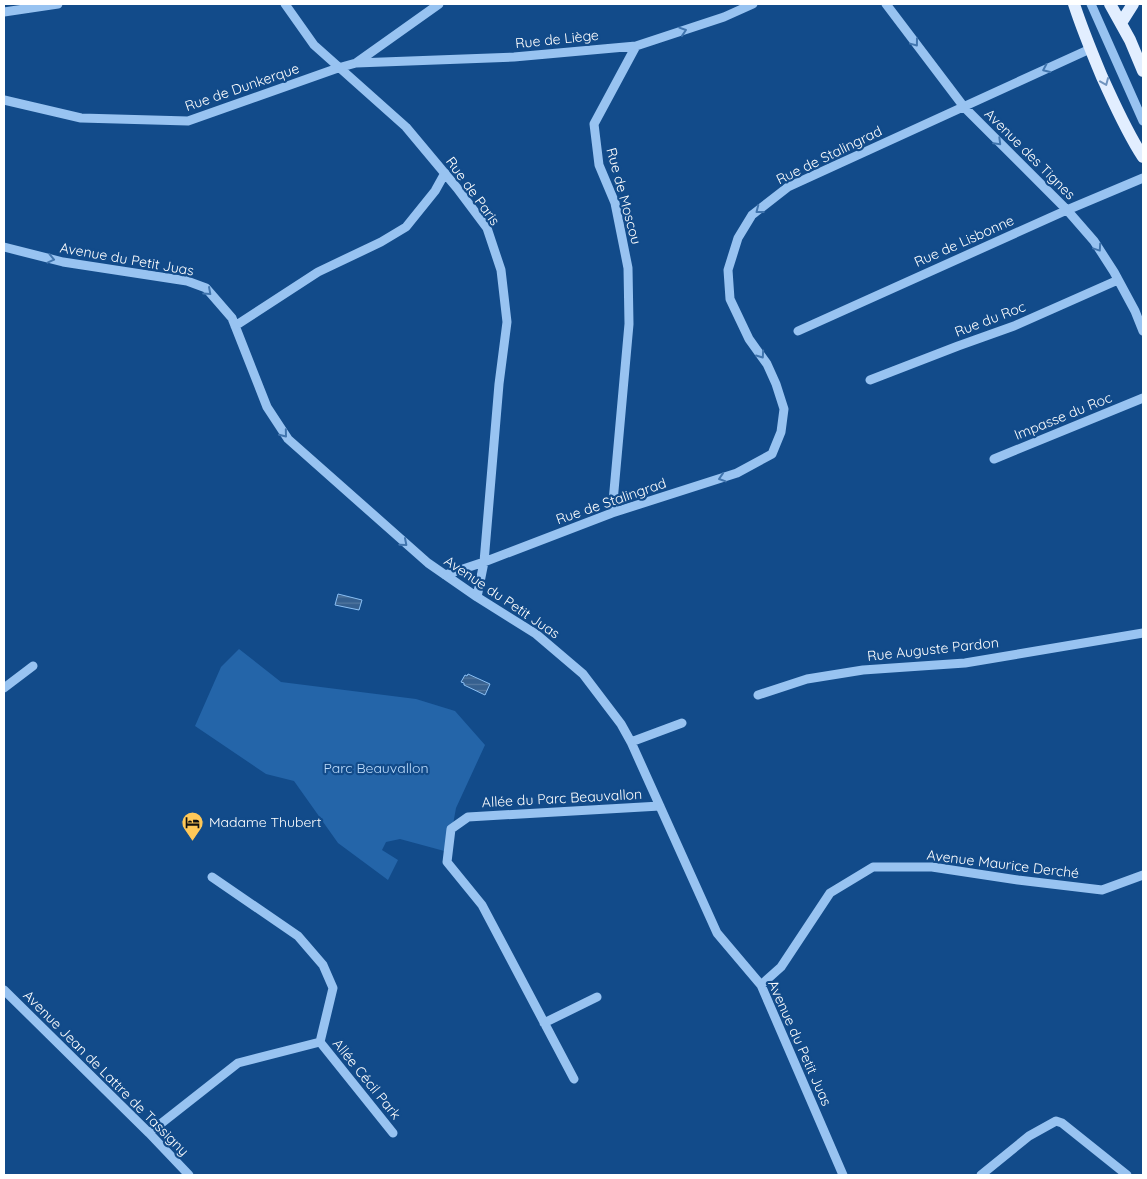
<svg xmlns="http://www.w3.org/2000/svg" width="1147" height="1179" font-family="Quicksand,sans-serif">
<defs>
<pattern id="water-rules" width="6" height="5" patternUnits="userSpaceOnUse" patternTransform="scale(1.25)"><rect width="6" height="5" fill="#36608f"/><path d="M0 2.5h6" fill="none" stroke="#5478a0"/></pattern>
</defs>
<rect width="100%" height="100%" fill="#124b8a"/>
<path fill="#2465a9" d="M 239,649 L 281,682 L 416,699 L 455,711 L 485,745 L 456,808 L 448,852 L 400,839 L 386,842 L 382,850 L 398,860 L 388,880 L 338,843 L 294,781 L 266,774 L 195,726 L 221,667 Z"/>
<path fill="url(#water-rules)" stroke="#8abff4" d="M 338,594 L 362,600 L 359,610 L 335,605 Z
M 468,674 L 490,684 L 485,695 L 464,685 L 464,683 L 461,682 L 465,675 L 467,676 Z"/>
<g fill="none" stroke-linecap="round" stroke-linejoin="round">
<path stroke="#98c3f1" stroke-width="9" d="M 285,4 L 314,45 L 406,127 L 457,188 L 487,228 L 501,270 L 507,322 L 499,384 L 484,562 L 445,575
M 886,4 L 964,107 L 1067,210 L 1094,241 L 1114,272 L 1135,311 L 1143,331
M 1091,4 L 1143,121
M 4,12 L 58,4
M 356,63 L 514,57 L 636,46 L 724,17 L 753,4
M 4,100 L 81,118 L 188,121 L 338,68 L 356,63 L 439,4
M 4,247 L 63,262 L 187,281 L 206,288 L 232,318 L 267,407 L 288,439 L 428,563 L 477,597 L 536,634 L 583,674 L 621,724 L 631,742 L 717,933 L 761,985 L 843,1175
M 235,326 L 318,272 L 381,242 L 406,227 L 435,191 L 445,173
M 798,331 L 1067,210 L 1143,178
M 870,380 L 958,346 L 1014,326 L 1118,280
M 994,459 L 1143,398
M 612,513 L 629,324 L 628,268 L 615,203 L 599,165 L 594,124 L 636,46
M 477,597 L 484,562 L 612,513 L 737,473 L 772,454 L 781,432 L 784,409 L 776,384 L 767,364 L 749,339 L 730,299 L 728,270 L 738,238 L 752,215 L 788,187 L 1090,49
M 4,688 L 33,666
M 758,695 L 807,679 L 863,670 L 965,663 L 1143,633
M 631,742 L 682,723
M 761,985 L 781,967 L 830,893 L 873,867 L 932,867 L 1018,880 L 1102,890 L 1143,875
M 4,990 L 149,1133 L 189,1175
M 544,1023 L 597,997
M 320,1042 L 393,1133
M 574,1079 L 482,905 L 447,862 L 451,829 L 468,817 L 660,806
M 149,1133 L 238,1063 L 320,1042 L 333,988 L 323,965 L 298,936 L 212,877
M 981,1175 L 1029,1136 L 1056,1121 L 1062,1123 L 1127,1175"/>
<path stroke="#e2eeff" stroke-width="12" d="M 1074,4 C 1082,29 1092,53 1102,77 C 1115,105 1126,131 1143,157
M 1110,4 L 1130,40 L 1143,71
M 1121,23 L 1133,4"/>
</g>
<defs><path id="oneway-chevron" d="M-2-3.5L2.5 0L-2 3.5" fill="none" stroke-width="1.6" stroke-linecap="round" stroke-linejoin="round" transform="scale(1.25)"/></defs>
<g stroke="#4175ae">
<use href="#oneway-chevron" transform="translate(683 31) rotate(-18)"/>
<use href="#oneway-chevron" transform="translate(915 43) rotate(53)"/>
<use href="#oneway-chevron" transform="translate(1046 69) rotate(155)"/>
<use href="#oneway-chevron" transform="translate(998 142) rotate(45)"/>
<use href="#oneway-chevron" transform="translate(759 210) rotate(142)"/>
<use href="#oneway-chevron" transform="translate(1098 248) rotate(56)"/>
<use href="#oneway-chevron" transform="translate(51 259) rotate(13)"/>
<use href="#oneway-chevron" transform="translate(208 292) rotate(42)"/>
<use href="#oneway-chevron" transform="translate(761 355) rotate(55)"/>
<use href="#oneway-chevron" transform="translate(284 434) rotate(51)"/>
<use href="#oneway-chevron" transform="translate(722 478) rotate(162)"/>
<use href="#oneway-chevron" transform="translate(404 543) rotate(41)"/>
</g>
<use stroke="#7094bf" href="#oneway-chevron" transform="translate(1105 82) rotate(67)"/>
<defs>
<symbol id="hotel-pin" viewBox="-11 -11 22 30"><path d="M0 17L-7.5 6A9.5 9.5 0 1 1 7.5 6Z" fill="#ffc858" stroke="#124b8a"/><path d="M-6-4.5h1.5V1H6V5H4.5V3h-9V5H-6ZM-4 0a1.8 1.8 0 1 1 3.6 0ZM.5 0V-2.5h3Q6-2.5 6 0Z" fill="#111"/></symbol>
</defs>
<g fill-rule="evenodd">
<use href="#hotel-pin" x="180" y="810" width="25" height="34"/>
</g>
<g text-anchor="middle" dominant-baseline="central" stroke-width="4.5" stroke-linejoin="round" paint-order="stroke">
<g font-size="14" fill="#fff" stroke="#124b8a">
<text transform="translate(557 39) rotate(-6)">Rue de Liège</text>
<text transform="translate(242 87) rotate(-19)">Rue de Dunkerque</text>
<text transform="translate(1030 154) rotate(45)">Avenue des Tignes</text>
<text transform="translate(829 155) rotate(-26)">Rue de Stalingrad</text>
<text transform="translate(473 191) rotate(54)">Rue de Paris</text>
<text transform="translate(624 196) rotate(75)">Rue de Moscou</text>
<text transform="translate(964 241) rotate(-24)">Rue de Lisbonne</text>
<text transform="translate(127 259) rotate(10)">Avenue du Petit Juas</text>
<text transform="translate(990 319) rotate(-21)">Rue du Roc</text>
<text transform="translate(1063 416) rotate(-22)">Impasse du Roc</text>
<text transform="translate(611 501) rotate(-19)">Rue de Stalingrad</text>
<text transform="translate(502 597) rotate(34)">Avenue du Petit Juas</text>
<text transform="translate(933 649) rotate(-6)">Rue Auguste Pardon</text>
<text transform="translate(562 798) rotate(-3)">Allée du Parc Beauvallon</text>
<text transform="translate(1003 864) rotate(7)">Avenue Maurice Derché</text>
<text transform="translate(800 1043) rotate(66)">Avenue du Petit Juas</text>
<text transform="translate(106 1073) rotate(45)">Avenue Jean de Lattre de Tassigny</text>
<text transform="translate(367 1079) rotate(51)">Allée Cécil Park</text>
</g>
<g font-size="14" fill="#bfddfc" stroke="#124b8a">
<text x="376" y="768">Parc Beauvallon</text>
</g>
<g font-size="14" fill="#fff" stroke="#124b8a" text-anchor="start">
<text x="209" y="822">Madame Thubert</text>
</g>
</g>
<rect width="1147" height="1179" fill="none" stroke="#ffffff" stroke-width="10"/>
</svg>
